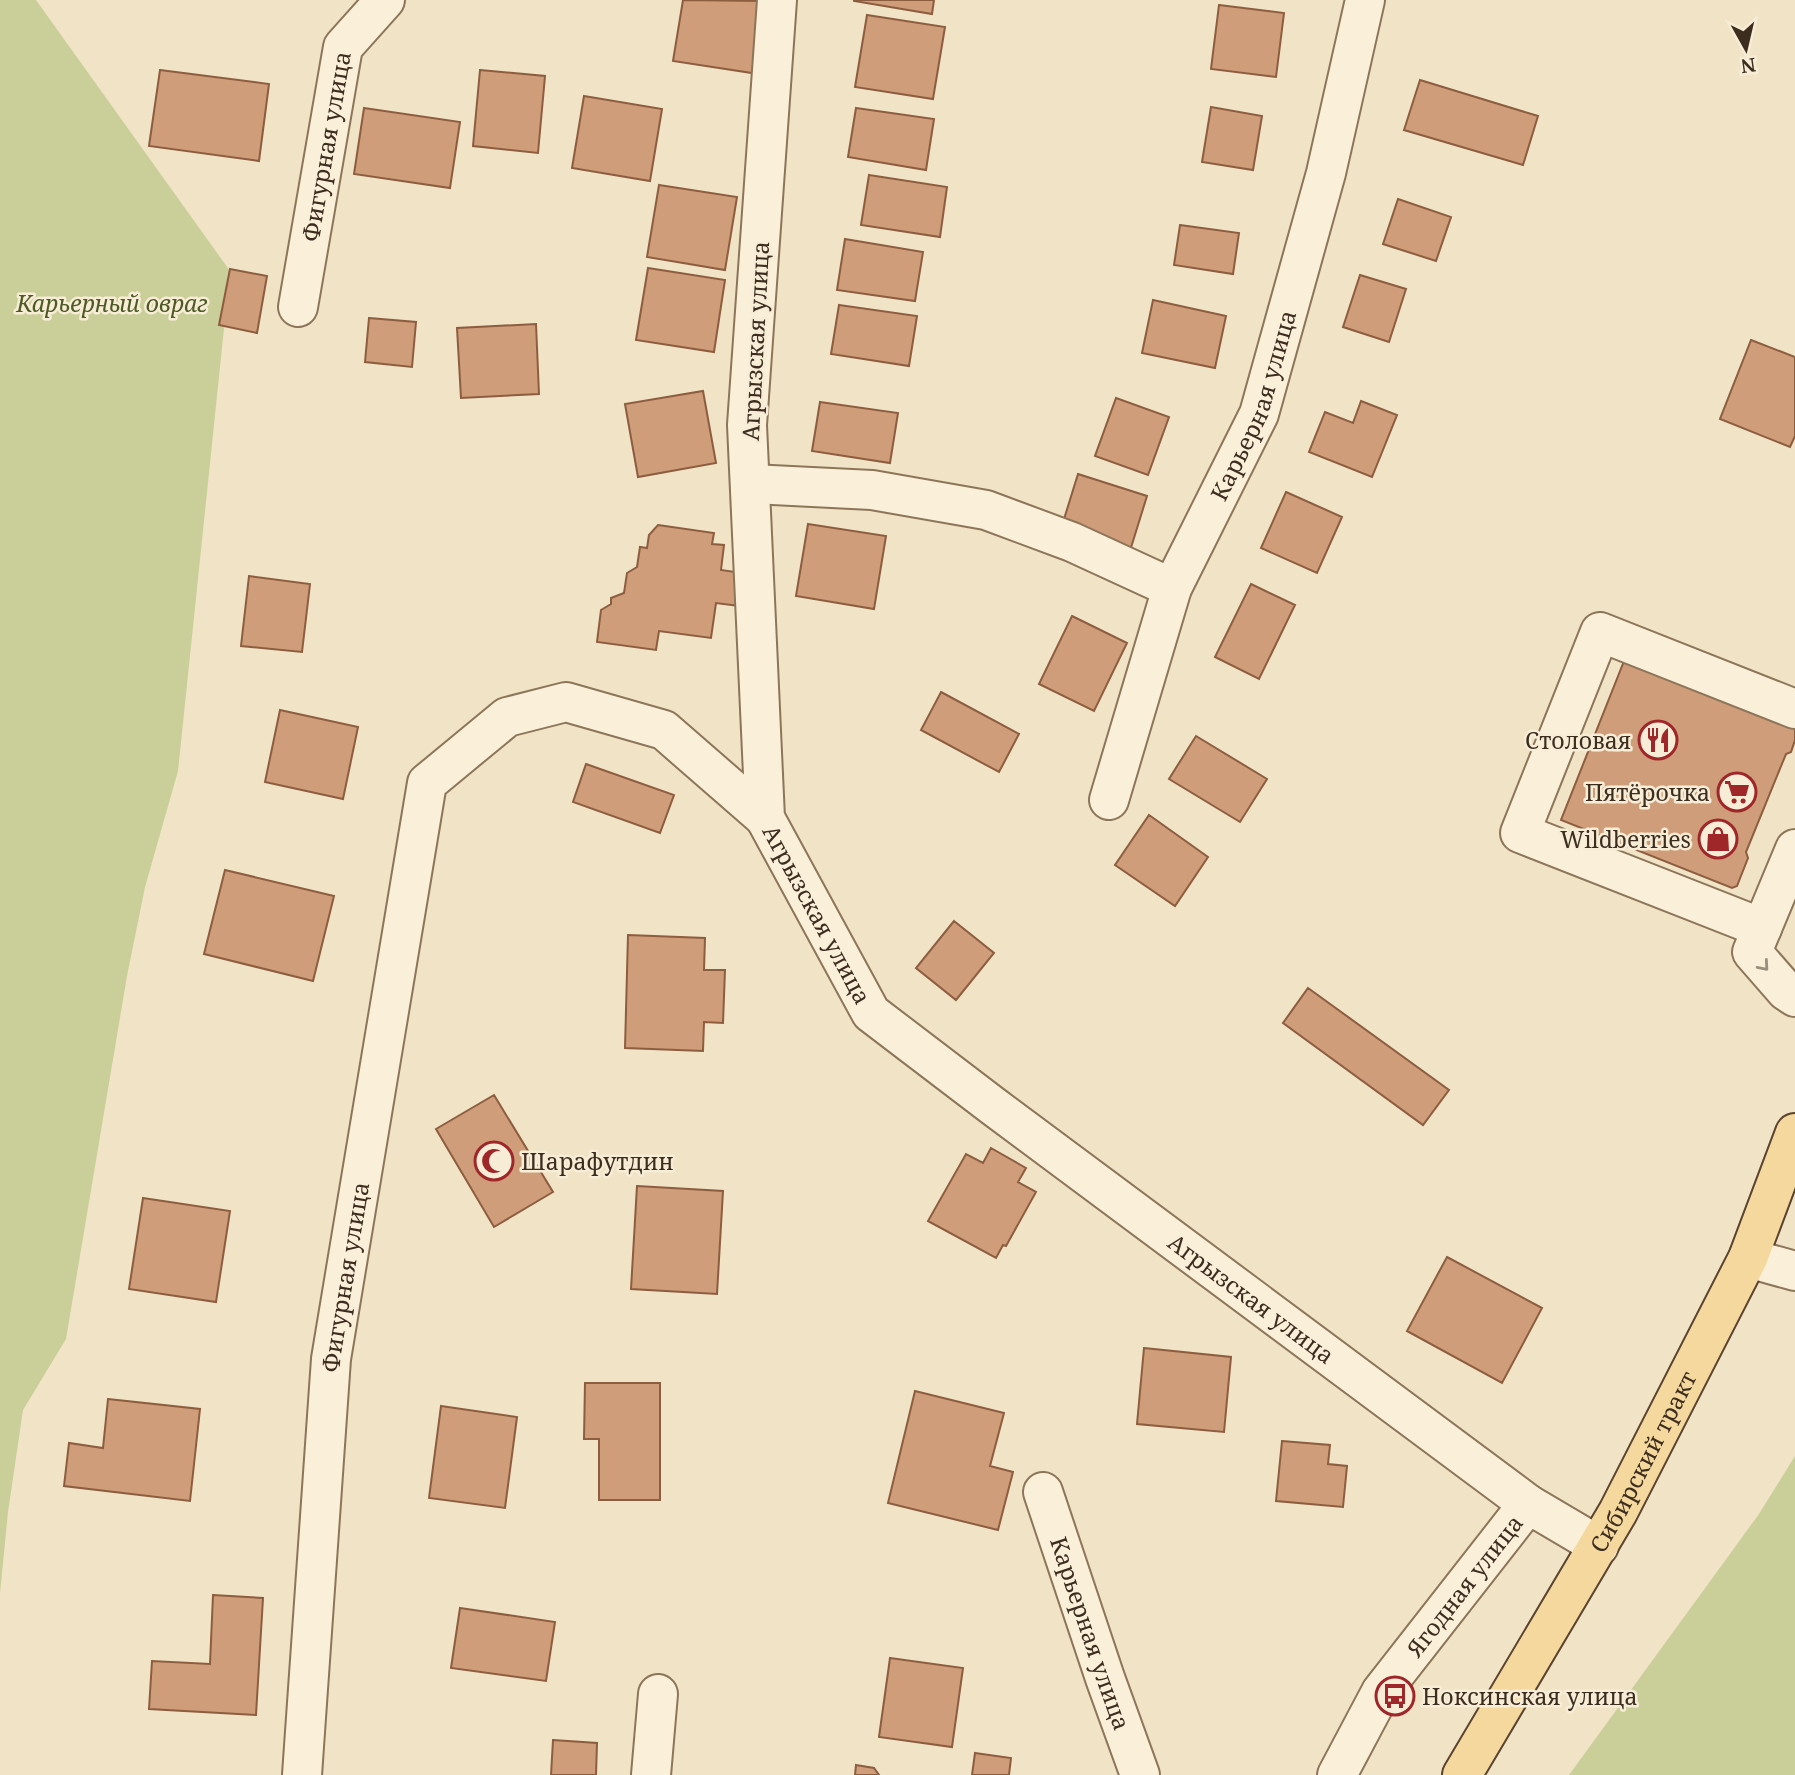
<svg xmlns="http://www.w3.org/2000/svg" width="1795" height="1775" font-family="'Noto Serif',serif">
<rect width="100%" height="100%" fill="#f0e3c6"/>
<path fill="#cacf99" d="M 0,0 L 36,0 L 230,271 L 178,771 L 145,887 L 127,976 L 66,1339 L 23,1410 L 8,1512 L 0,1593 Z
M 1795,1456 L 1795,1775 L 1569,1775 L 1759,1514 Z"/>
<path fill="#d09d7a" stroke="#8d5d3f" stroke-width="2" d="M 683,0 L 763,1 L 752,73 L 673,61 Z
M 854,0 L 934,0 L 932,14 L 854,1 Z
M 1219,5 L 1284,13 L 1276,77 L 1211,69 Z
M 867,15 L 945,27 L 933,99 L 855,87 Z
M 160,70 L 269,84 L 259,161 L 149,146 Z
M 480,70 L 545,76 L 538,153 L 473,146 Z
M 1420,80 L 1538,116 L 1523,165 L 1404,130 Z
M 584,96 L 662,109 L 650,181 L 572,168 Z
M 1211,107 L 1262,116 L 1253,170 L 1202,162 Z
M 364,108 L 460,122 L 450,188 L 354,174 Z
M 856,108 L 934,119 L 926,170 L 848,157 Z
M 869,175 L 947,187 L 940,237 L 861,225 Z
M 659,185 L 737,197 L 725,270 L 647,257 Z
M 1398,199 L 1451,217 L 1436,261 L 1383,244 Z
M 1180,225 L 1239,233 L 1233,274 L 1174,265 Z
M 845,239 L 923,252 L 915,301 L 837,290 Z
M 648,268 L 725,280 L 714,352 L 636,340 Z
M 230,269 L 267,276 L 257,333 L 219,325 Z
M 1360,275 L 1406,289 L 1389,342 L 1343,327 Z
M 1153,300 L 1226,316 L 1215,368 L 1142,353 Z
M 839,305 L 917,316 L 909,366 L 831,354 Z
M 369,318 L 416,322 L 412,367 L 365,362 Z
M 536,324 L 539,394 L 461,398 L 457,328 Z
M 1751,340 L 1795,357 L 1795,436 L 1790,447 L 1720,419 Z
M 703,391 L 716,463 L 638,477 L 625,404 Z
M 1116,398 L 1169,417 L 1148,475 L 1095,456 Z
M 1361,401 L 1397,415 L 1372,477 L 1309,452 L 1325,412 L 1353,423 Z
M 820,402 L 898,413 L 890,463 L 812,451 Z
M 1078,474 L 1147,496 L 1129,554 L 1060,532 Z
M 1286,492 L 1342,517 L 1317,573 L 1261,548 Z
M 808,524 L 886,536 L 874,609 L 796,596 Z
M 658,525 L 714,533 L 712,544 L 724,545 L 721,570 L 749,574 L 748,607 L 716,603 L 711,638 L 659,631 L 656,650 L 597,642 L 601,610 L 611,604 L 611,598 L 624,593 L 627,573 L 637,567 L 640,547 L 647,548 L 649,535 Z
M 249,576 L 310,584 L 302,652 L 241,646 Z
M 1251,584 L 1295,605 L 1259,679 L 1215,657 Z
M 1072,616 L 1127,643 L 1094,711 L 1039,684 Z
M 1628,651 L 1795,720 L 1795,740 L 1791,752 L 1786,754 L 1746,852 L 1748,858 L 1737,886 L 1732,888 L 1561,820 Z
M 941,692 L 1019,734 L 999,772 L 921,730 Z
M 280,710 L 358,727 L 343,799 L 265,782 Z
M 1196,736 L 1267,779 L 1240,822 L 1169,779 Z
M 586,764 L 674,795 L 660,833 L 573,802 Z
M 1149,815 L 1208,857 L 1175,906 L 1115,865 Z
M 225,870 L 334,896 L 313,981 L 204,954 Z
M 954,921 L 994,953 L 956,1000 L 916,968 Z
M 628,935 L 705,938 L 704,970 L 725,970 L 723,1023 L 704,1022 L 703,1051 L 625,1048 Z
M 1308,988 L 1449,1090 L 1423,1125 L 1283,1023 Z
M 494,1095 L 553,1192 L 494,1227 L 436,1129 Z
M 991,1148 L 1026,1168 L 1018,1182 L 1036,1192 L 1006,1246 L 1003,1245 L 996,1258 L 928,1221 L 966,1154 L 983,1163 Z
M 637,1186 L 723,1191 L 717,1294 L 631,1289 Z
M 143,1198 L 230,1211 L 216,1302 L 129,1289 Z
M 1447,1257 L 1542,1308 L 1502,1383 L 1407,1331 Z
M 1144,1348 L 1231,1357 L 1224,1432 L 1137,1424 Z
M 585,1383 L 660,1383 L 660,1500 L 599,1500 L 599,1439 L 584,1439 Z
M 915,1391 L 1004,1413 L 990,1466 L 1013,1472 L 998,1530 L 888,1503 Z
M 108,1399 L 200,1409 L 190,1501 L 64,1486 L 69,1443 L 103,1448 Z
M 441,1406 L 517,1417 L 505,1508 L 429,1498 Z
M 1282,1441 L 1330,1445 L 1328,1464 L 1347,1466 L 1343,1507 L 1276,1501 Z
M 213,1595 L 263,1598 L 256,1715 L 149,1709 L 152,1661 L 210,1664 Z
M 460,1608 L 555,1622 L 546,1681 L 451,1668 Z
M 890,1658 L 963,1668 L 952,1747 L 879,1737 Z
M 553,1740 L 597,1743 L 596,1775 L 551,1775 Z
M 975,1753 L 1011,1758 L 1009,1775 L 972,1775 Z
M 856,1765 L 874,1768 L 879,1775 L 855,1775 Z"/>
<g fill="none" stroke-linecap="round" stroke-linejoin="round">
<defs>
<g id="minor">
<path id="s1" d="M 777,0 L 747,425 L 765,818 L 871,1013 L 993,1106 L 1528,1504 L 1599,1546"/>
<path id="s2" d="M 298,307 L 343,47 L 385,0"/>
<path d="M 750,484 L 872,490 L 986,510 L 1072,542 L 1172,588"/>
<path id="s3" d="M 1109,800 L 1172,588 L 1259,414 L 1326,173 L 1365,0"/>
<path d="M 1795,849 L 1752,952 L 1786,991 L 1795,997"/>
<path d="M 1762,928 L 1520,833 L 1600,632 L 1795,709"/>
<path d="M 1748,1258 L 1795,1271"/>
<path id="s4" d="M 1043,1492 L 1105,1678 L 1140,1775"/>
<path id="s5" d="M 302,1775 L 331,1359 L 427,783 L 507,717 L 566,702 L 664,730 L 765,818"/>
<path d="M 651,1775 L 658,1694"/>
<path id="s6" d="M 1337,1775 L 1381,1692 L 1528,1504"/>
</g>
<g id="major">
<path id="s7" d="M 1462,1775 L 1618,1512 L 1748,1258 L 1795,1133"/>
</g>
</defs>
<use href="#minor" stroke="#8d755a" stroke-width="42"/>
<use href="#major" stroke="#5b432f" stroke-width="42"/>
<use href="#minor" stroke="#faf0da" stroke-width="38"/>
<use href="#major" stroke="#f4d89d" stroke-width="38"/>
</g>
<defs><path id="oneway-chevron" d="M-2-3.5L2.5 0L-2 3.5" fill="none" stroke-width="1.6" stroke-linecap="round" stroke-linejoin="round" transform="scale(1.75)"/></defs>
<use stroke="#9b8e7c" href="#oneway-chevron" transform="translate(1764 966) rotate(49)"/>
<defs>
<symbol id="restaurant-ring" viewBox="-11 -11 22 22"><circle r="9.5" fill="#f7edd6" stroke="#9f272a" stroke-width="1.5"/><path d="M-5-6h1v4h1v-4h1v4h1v-4h1v5L-1.5 .5V6h-2V.5L-5-1ZM5-6V6H3V1.5H1.5Q1.5-4 5-6Z" fill="#9f272a"/></symbol>
<symbol id="supermarket-ring" viewBox="-11 -11 22 22"><circle r="9.5" fill="#f7edd6" stroke="#9f272a" stroke-width="1.5"/><path d="M-6-5.5h2.5l.6 2H6L4.5 2H-2.5L-4.4-4H-6ZM-1.5 3.2a1.3 1.3 0 1 0 .1 0ZM3 3.2a1.3 1.3 0 1 0 .1 0Z" fill="#9f272a"/></symbol>
<symbol id="shop-ring" viewBox="-11 -11 22 22"><circle r="9.5" fill="#f7edd6" stroke="#9f272a" stroke-width="1.5"/><path d="M-5-2.5h2.3a2.7 3.5 0 0 1 5.4 0H5L5.5 6h-11ZM-1.5-2.5h3a1.5 2.3 0 0 0-3 0Z" fill="#9f272a"/></symbol>
<symbol id="mosque-ring" viewBox="-11 -11 22 22"><circle r="9.5" fill="#f7edd6" stroke="#9f272a" stroke-width="1.5"/><path d="M3.5-4.9A6 6 0 1 0 3.5 4.9A5 5 0 1 1 3.5-4.9Z" fill="#9f272a"/></symbol>
<symbol id="bus-ring" viewBox="-11 -11 22 22"><circle r="9.5" fill="#f7edd6" stroke="#9f272a" stroke-width="1.5"/><path d="M-5-6H5V4H4V6H2V4H-2V6H-4V4H-5ZM-3.5-4V0h7V-4ZM-3.5 1.2v1.5H-2V1.2ZM2 1.2v1.5H3.5V1.2Z" fill="#9f272a"/></symbol>
</defs>
<g fill-rule="evenodd">
<use href="#restaurant-ring" x="1636" y="718" width="44" height="44"/>
<use href="#supermarket-ring" x="1715" y="770" width="44" height="44"/>
<use href="#shop-ring" x="1696" y="817" width="44" height="44"/>
<use href="#mosque-ring" x="472" y="1139" width="44" height="44"/>
<use href="#bus-ring" x="1373" y="1674" width="44" height="44"/>
</g>
<g text-anchor="middle" dominant-baseline="central" stroke-width="5" stroke-linejoin="round" paint-order="stroke">
<g font-size="23" fill="#3c2d1f" stroke="#f7edd6">
<text stroke="none"><textPath href="#s2" startOffset="163">Фигурная улица</textPath></text>
<text transform="translate(755 341) rotate(-87)">Агрызская улица</text>
<text stroke="none"><textPath href="#s3" startOffset="422">Карьерная улица</textPath></text>
<text stroke="none"><textPath href="#s1" startOffset="929">Агрызская улица</textPath></text>
<text stroke="none"><textPath href="#s5" startOffset="500">Фигурная улица</textPath></text>
<text stroke="none"><textPath href="#s1" startOffset="1517">Агрызская улица</textPath></text>
<text stroke="none"><textPath href="#s7" startOffset="362">Сибирский тракт</textPath></text>
<text stroke="none"><textPath href="#s6" startOffset="229">Ягодная улица</textPath></text>
<text stroke="none"><textPath href="#s4" startOffset="149">Карьерная улица</textPath></text>
</g>
<g font-size="23" font-style="italic" fill="#4d5a25" stroke="#f7edd6">
<text x="112" y="303">Карьерный овраг</text>
</g>
<g font-size="23" fill="#3c2d1f" stroke="#f7edd6" text-anchor="end">
<text x="1631" y="740">Столовая</text>
<text x="1710" y="792">Пятёрочка</text>
<text x="1691" y="839">Wildberries</text>
<text x="521" y="1161" text-anchor="start">Шарафутдин</text>
<text x="1422" y="1696" text-anchor="start">Ноксинская улица</text>
</g>
</g>
<g transform="translate(1746 49) rotate(172)" stroke="#f7edd6" stroke-width="5" paint-order="stroke">
<path d="M0-5L12 26L0 18L-12 26Z" fill="#3c2d1f"/>
<text y="-10" font-size="19" font-weight="bold" text-anchor="middle" fill="#3c2d1f">N</text>
</g>
</svg>
